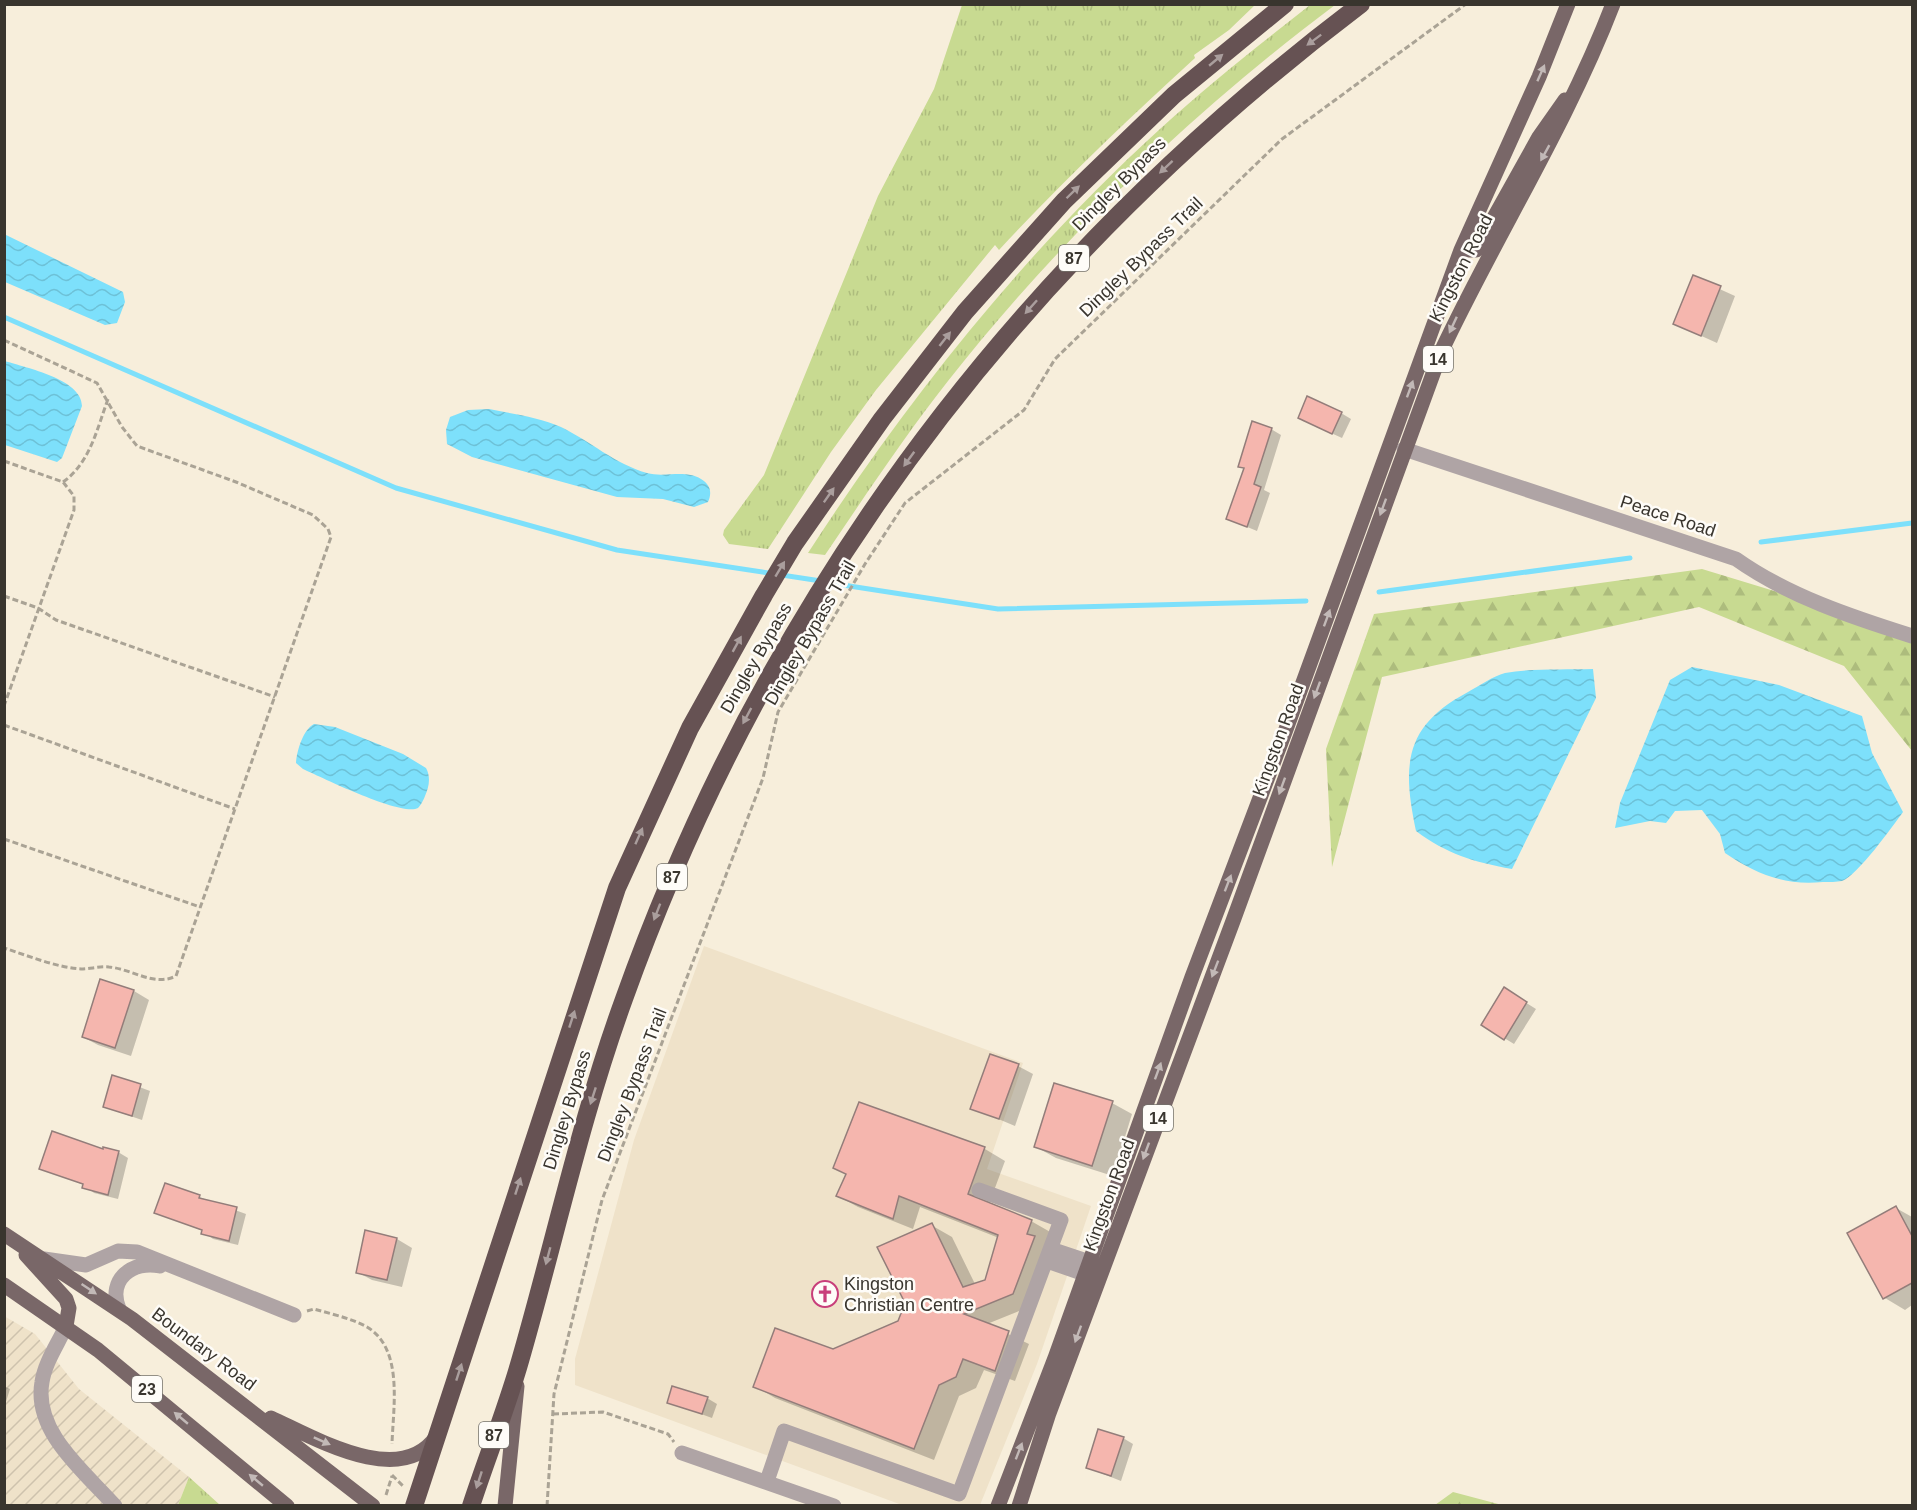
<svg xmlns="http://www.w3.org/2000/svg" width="1917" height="1510" font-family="Arial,sans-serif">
<defs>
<pattern id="industrial-furrows" width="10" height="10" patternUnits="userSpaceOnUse" patternTransform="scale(1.5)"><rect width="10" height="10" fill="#efe2c9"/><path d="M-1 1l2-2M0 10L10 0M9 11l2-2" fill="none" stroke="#cec2ad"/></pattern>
<pattern id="grass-tufts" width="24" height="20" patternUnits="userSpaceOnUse" patternTransform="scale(1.5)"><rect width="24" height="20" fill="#c8da91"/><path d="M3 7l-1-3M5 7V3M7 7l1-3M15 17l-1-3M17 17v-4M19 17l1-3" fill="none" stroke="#adbc7d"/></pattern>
<pattern id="forest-firs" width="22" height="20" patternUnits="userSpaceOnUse" patternTransform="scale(1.5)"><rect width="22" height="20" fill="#c8da91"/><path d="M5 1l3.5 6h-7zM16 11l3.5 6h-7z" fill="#adbc7d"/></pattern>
<pattern id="water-waves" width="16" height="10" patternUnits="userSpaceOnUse" patternTransform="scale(1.5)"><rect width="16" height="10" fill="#7de0fb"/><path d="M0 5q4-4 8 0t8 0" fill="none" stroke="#6dc1d7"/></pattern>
</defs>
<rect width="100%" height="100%" fill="#f7eedb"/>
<path fill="#efe2c9" d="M 704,946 L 1023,1063 L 987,1169 L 1091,1206 L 1037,1364 L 980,1505 L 902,1505 L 575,1385 L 575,1359 L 634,1140 Z"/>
<path fill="url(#industrial-furrows)" d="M 4,1316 L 35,1334 L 79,1389 L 189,1477 L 178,1505 L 5,1505 Z"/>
<path fill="url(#grass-tufts)" d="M 962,5 L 1255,5 L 1229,30 L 1194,55 L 1195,58 C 1127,120 1062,182 999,250 L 995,245 L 876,390 L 831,452 L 768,549 L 729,544 L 723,535 L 724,530 L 764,475 L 878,196 L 934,89 Z
M 1310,5 L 1335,5 C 1192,112 1059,240 948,381 C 904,437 865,496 825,555 L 808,553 C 908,398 1024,253 1160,129 C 1208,85 1259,45 1310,5 Z
M 189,1477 L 220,1505 L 178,1505 Z"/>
<path fill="url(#forest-firs)" d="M 1702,569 L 1912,633 L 1912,751 L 1844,666 L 1699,607 L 1382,677 L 1332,867 L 1326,749 L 1374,614 Z
M 1453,1492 L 1502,1505 L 1435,1505 Z"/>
<path fill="url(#water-waves)" d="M 4,234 L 123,292 L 125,302 L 117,323 L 105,325 L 5,282 Z
M 5,361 C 26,368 82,379 82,406 L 62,458 L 57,462 L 5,445 Z
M 489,409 C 512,414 539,417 561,427 C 590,441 615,464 647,473 C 665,478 685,469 701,479 C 711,485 712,493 708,502 L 694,507 L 663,499 L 617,497 L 472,457 L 447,444 L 446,430 L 450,417 L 468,410 Z
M 1692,667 L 1779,685 L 1862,716 L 1872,753 L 1903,812 C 1892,827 1858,875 1842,881 C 1837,882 1829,882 1823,882 C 1785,886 1756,874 1725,853 L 1720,834 L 1702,810 L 1675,811 L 1666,823 L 1650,821 L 1615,828 L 1620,803 L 1670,680 Z
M 1593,669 L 1596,698 L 1512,869 C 1473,862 1447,854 1416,831 C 1402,765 1404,726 1468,692 C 1479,686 1493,676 1505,673 C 1533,668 1564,670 1593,669 Z
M 314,724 L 335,727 L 403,754 L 426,768 C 431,777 429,787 425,796 C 424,799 421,805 418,808 C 402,817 321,777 303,769 L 296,763 C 297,750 303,730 314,724 Z"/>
<path fill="#0003" d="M 1693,277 L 1735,296 L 1717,343 L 1675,324 Z
M 1341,413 L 1351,419 L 1342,438 L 1309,423 Z
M 1271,429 L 1281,435 L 1264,490 L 1270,493 L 1257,531 L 1228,519 L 1245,469 L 1240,466 Z
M 101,981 L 134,991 L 149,1000 L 131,1056 L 98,1045 L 83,1037 Z
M 1504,989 L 1536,1009 L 1514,1044 L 1483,1025 Z
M 1018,1066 L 1033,1074 L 1015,1126 L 972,1108 Z
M 113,1077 L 150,1091 L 142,1120 L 104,1107 Z
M 860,1103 L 985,1149 L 1005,1161 L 989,1204 L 1031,1221 L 1052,1233 L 1034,1305 L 987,1324 L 1029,1344 L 1015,1381 L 984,1370 L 976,1388 L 959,1396 L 934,1460 L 775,1398 L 755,1386 L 899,1322 L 931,1225 L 952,1237 L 975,1284 L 986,1281 L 999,1238 L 920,1207 L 913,1229 L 858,1207 L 838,1196 L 848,1175 Z
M 1112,1103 L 1132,1114 L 1113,1176 L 1056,1158 L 1036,1147 Z
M 104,1151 L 118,1152 L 128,1158 L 118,1199 L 94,1193 L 84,1185 L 41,1168 Z
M 166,1185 L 246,1214 L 238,1245 L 213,1239 L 203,1231 L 156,1212 Z
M 1896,1208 L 1912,1217 L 1912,1305 L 1905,1310 L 1885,1298 Z
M 397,1239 L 412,1248 L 402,1287 L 372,1280 L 357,1272 Z
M 4,1386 L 10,1389 L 4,1408 Z
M 707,1398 L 717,1404 L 712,1418 L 668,1402 Z
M 1123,1438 L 1133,1444 L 1121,1481 L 1088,1468 Z"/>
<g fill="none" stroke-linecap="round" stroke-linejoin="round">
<path stroke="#7de0fb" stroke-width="5" d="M 4,317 L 396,488 L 617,550 L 821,581
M 1761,542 L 1912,523
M 830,583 L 998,609 L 1306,601
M 1379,592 L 1630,558"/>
</g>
<path fill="#f5b6ae" stroke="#937d7a" stroke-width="1.5" d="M 1693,275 L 1721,286 L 1701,336 L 1673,324 Z
M 1307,396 L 1342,412 L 1332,434 L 1298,418 Z
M 1252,421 L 1272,428 L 1254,484 L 1261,487 L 1247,527 L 1226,519 L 1244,468 L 1238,467 Z
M 100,979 L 134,990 L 115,1048 L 82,1037 Z
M 1504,987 L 1527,1002 L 1504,1040 L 1481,1025 Z
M 990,1054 L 1019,1064 L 999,1119 L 970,1109 Z
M 112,1075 L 141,1084 L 132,1116 L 103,1107 Z
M 1054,1083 L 1113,1101 L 1092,1166 L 1034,1147 Z
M 859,1102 L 985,1147 L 968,1194 L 1032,1220 L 1027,1234 L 1035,1236 L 1013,1294 L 964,1314 L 1009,1331 L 995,1371 L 963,1359 L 956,1377 L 939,1385 L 914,1449 L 753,1387 L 775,1328 L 833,1349 L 898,1321 L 905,1303 L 877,1247 L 932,1223 L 963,1287 L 985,1280 L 998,1235 L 899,1196 L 893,1219 L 836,1196 L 846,1174 L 833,1168 Z
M 52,1131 L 103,1149 L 103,1147 L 119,1151 L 108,1195 L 82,1188 L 83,1184 L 39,1169 Z
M 165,1183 L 200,1195 L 199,1198 L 237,1207 L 229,1241 L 201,1234 L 202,1230 L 154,1213 Z
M 1896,1206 L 1912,1236 L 1912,1283 L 1883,1299 L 1847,1233 Z
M 365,1230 L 397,1238 L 387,1280 L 356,1273 Z
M 672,1386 L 708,1397 L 702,1414 L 667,1403 Z
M 1098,1429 L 1124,1437 L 1111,1476 L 1086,1468 Z"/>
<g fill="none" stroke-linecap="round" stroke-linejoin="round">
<path stroke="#aaa395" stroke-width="3" stroke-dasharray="6 3" stroke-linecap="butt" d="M 4,340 L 97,383 L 122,427 L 137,446 L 236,482 L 313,515 L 328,529 L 331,537 L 176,976 C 154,987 132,969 109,967 C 100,966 90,969 81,969 C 55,967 29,956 4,948
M 4,461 L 63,482 L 74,496 L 74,510 L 4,706
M 63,482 C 90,463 97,429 108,399
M 4,596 L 38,608 L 56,620 L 275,697
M 4,725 L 235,809
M 4,839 L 200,907
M 307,1311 L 314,1309 C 331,1314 351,1318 367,1327 C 404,1349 393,1408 392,1444
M 553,1414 L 603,1412 L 668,1434 L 674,1442
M 392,1475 L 404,1487
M 386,1495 L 392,1476
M 547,1506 L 554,1394 L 602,1200 L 763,778 L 778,712 L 865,564 L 905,503 L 1024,410 L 1055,359 L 1282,139 L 1466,4"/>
<path stroke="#afa4a5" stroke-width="15" d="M 1404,449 L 1736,559 C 1788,596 1852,617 1912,636
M 1051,1249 L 1102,1266
M 44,1259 L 86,1265 L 118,1251 L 137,1252 L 294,1315
M 1047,1261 L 1096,1278
M 119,1309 C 107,1279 133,1260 160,1266
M 66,1326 C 58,1344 45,1362 42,1382 C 33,1432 85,1472 115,1506
M 682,1453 L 834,1506
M 767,1481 L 784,1431 L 959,1494 L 1061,1220 L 979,1190"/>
<path stroke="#796768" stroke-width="15" d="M 1461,250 L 1476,250 L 1539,137 L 1565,100
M 4,1234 L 132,1319 L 373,1506
M 26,1255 L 66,1299 L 69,1308 L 66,1326
M 4,1285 L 98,1350 L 287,1506
M 271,1418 C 313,1437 400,1489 436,1437
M 505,1506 L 517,1386
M 998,1506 L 1055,1358 L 1192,977 L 1285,732 L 1461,250 L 1539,77 L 1568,4
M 1019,1506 L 1049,1413 L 1233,921 L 1441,352 C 1496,235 1566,126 1613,4"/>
<path stroke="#665253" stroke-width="18" d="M 414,1506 L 617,888 L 690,728 L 764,595 L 795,543 L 882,419 L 965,312 L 1064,201 L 1174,95 L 1285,4
M 471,1506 C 487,1457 506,1410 520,1361 C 555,1240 581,1117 624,999 C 769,593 1018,263 1361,4"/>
</g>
<defs><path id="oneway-solid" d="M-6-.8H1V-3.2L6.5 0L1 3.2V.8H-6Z" transform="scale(1.5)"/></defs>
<g fill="#aa9e9d">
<use href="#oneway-solid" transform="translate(1314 40) rotate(143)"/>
<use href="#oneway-solid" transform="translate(1216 60) rotate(-40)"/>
<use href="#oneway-solid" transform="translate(1166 167) rotate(137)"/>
<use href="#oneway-solid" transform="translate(1073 192) rotate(-44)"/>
<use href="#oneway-solid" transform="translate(1031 307) rotate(132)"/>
<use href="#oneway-solid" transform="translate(945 339) rotate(-52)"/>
<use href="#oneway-solid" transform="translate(909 459) rotate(126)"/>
<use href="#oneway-solid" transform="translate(829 495) rotate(-55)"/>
<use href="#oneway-solid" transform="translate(780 569) rotate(-59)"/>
<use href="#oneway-solid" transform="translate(737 644) rotate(-61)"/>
<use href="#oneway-solid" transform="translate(747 716) rotate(118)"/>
<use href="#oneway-solid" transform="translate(639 836) rotate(-66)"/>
<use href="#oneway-solid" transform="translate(657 912) rotate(111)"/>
<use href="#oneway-solid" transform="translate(572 1019) rotate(-72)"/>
<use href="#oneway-solid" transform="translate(593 1096) rotate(108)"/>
<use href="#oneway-solid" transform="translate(518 1186) rotate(-72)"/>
<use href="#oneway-solid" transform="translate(548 1256) rotate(105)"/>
<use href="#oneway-solid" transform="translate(459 1372) rotate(-72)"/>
<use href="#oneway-solid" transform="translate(479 1480) rotate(108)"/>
</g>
<g fill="#c2b9b7">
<use href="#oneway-solid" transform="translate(1541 73) rotate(-66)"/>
<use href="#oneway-solid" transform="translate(1545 153) rotate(119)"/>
<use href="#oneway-solid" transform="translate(1453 325) rotate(115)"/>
<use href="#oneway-solid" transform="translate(1410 389) rotate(-70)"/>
<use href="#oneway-solid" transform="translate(1383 507) rotate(110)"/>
<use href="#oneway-solid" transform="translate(1327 618) rotate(-70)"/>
<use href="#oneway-solid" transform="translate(1317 690) rotate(110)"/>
<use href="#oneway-solid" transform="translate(1282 786) rotate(110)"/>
<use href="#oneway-solid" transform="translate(1228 883) rotate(-69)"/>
<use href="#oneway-solid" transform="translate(1215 969) rotate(111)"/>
<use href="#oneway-solid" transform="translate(1158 1071) rotate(-70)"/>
<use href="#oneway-solid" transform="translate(1146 1151) rotate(110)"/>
<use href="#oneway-solid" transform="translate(89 1289) rotate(34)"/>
<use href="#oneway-solid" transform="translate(1078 1334) rotate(110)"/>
<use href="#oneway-solid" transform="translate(181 1418) rotate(-140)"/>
<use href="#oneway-solid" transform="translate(322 1441) rotate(24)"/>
<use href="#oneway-solid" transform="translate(1019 1451) rotate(-69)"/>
<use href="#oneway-solid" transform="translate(256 1480) rotate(-140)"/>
</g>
<defs>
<symbol id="church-ring" viewBox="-11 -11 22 22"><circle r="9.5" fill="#fefcf8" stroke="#c83f7a" stroke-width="1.5"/><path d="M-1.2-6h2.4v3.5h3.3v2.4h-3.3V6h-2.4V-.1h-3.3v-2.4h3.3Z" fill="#c83f7a"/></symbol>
</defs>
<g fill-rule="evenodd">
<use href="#church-ring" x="810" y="1279" width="30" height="30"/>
</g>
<g text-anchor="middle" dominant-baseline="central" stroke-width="5" stroke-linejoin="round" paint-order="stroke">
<g fill="#fefcf8" stroke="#74716b" stroke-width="1.5">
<rect x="1059" y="245" width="30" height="26" rx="4.5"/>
<rect x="1423" y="346" width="30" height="26" rx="4.5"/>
<rect x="657" y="864" width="30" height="26" rx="4.5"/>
<rect x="1143" y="1105" width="30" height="26" rx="4.5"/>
<rect x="132" y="1376" width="30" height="26" rx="4.5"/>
<rect x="479" y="1422" width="30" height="26" rx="4.5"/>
</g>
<g font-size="16" font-weight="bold" fill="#39352e">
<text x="1074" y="258">87</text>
<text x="1438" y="359">14</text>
<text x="672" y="877">87</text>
<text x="1158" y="1118">14</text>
<text x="147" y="1389">23</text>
<text x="494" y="1435">87</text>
</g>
<g font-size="18" fill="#39352e" stroke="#fefcf8">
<text transform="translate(1119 184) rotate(-45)">Dingley Bypass</text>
<text transform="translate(1141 257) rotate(-44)">Dingley Bypass Trail</text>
<text transform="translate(1461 268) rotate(-63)">Kingston Road</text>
<text transform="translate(1668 516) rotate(18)">Peace Road</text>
<text transform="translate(810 633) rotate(-60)">Dingley Bypass Trail</text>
<text transform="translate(756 658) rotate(-60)">Dingley Bypass</text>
<text transform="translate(1278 740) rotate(-70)">Kingston Road</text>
<text transform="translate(632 1085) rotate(-69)">Dingley Bypass Trail</text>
<text transform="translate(567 1110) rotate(-73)">Dingley Bypass</text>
<text transform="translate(1109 1195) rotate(-70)">Kingston Road</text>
<text transform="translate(204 1349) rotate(37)">Boundary Road</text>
</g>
<g font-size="18" fill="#39352e" stroke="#fefcf8" text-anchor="start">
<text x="844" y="1284">Kingston<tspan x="844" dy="21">Christian Centre</tspan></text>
</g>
</g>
<rect width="1917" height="1510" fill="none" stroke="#39352e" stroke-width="12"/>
</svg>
